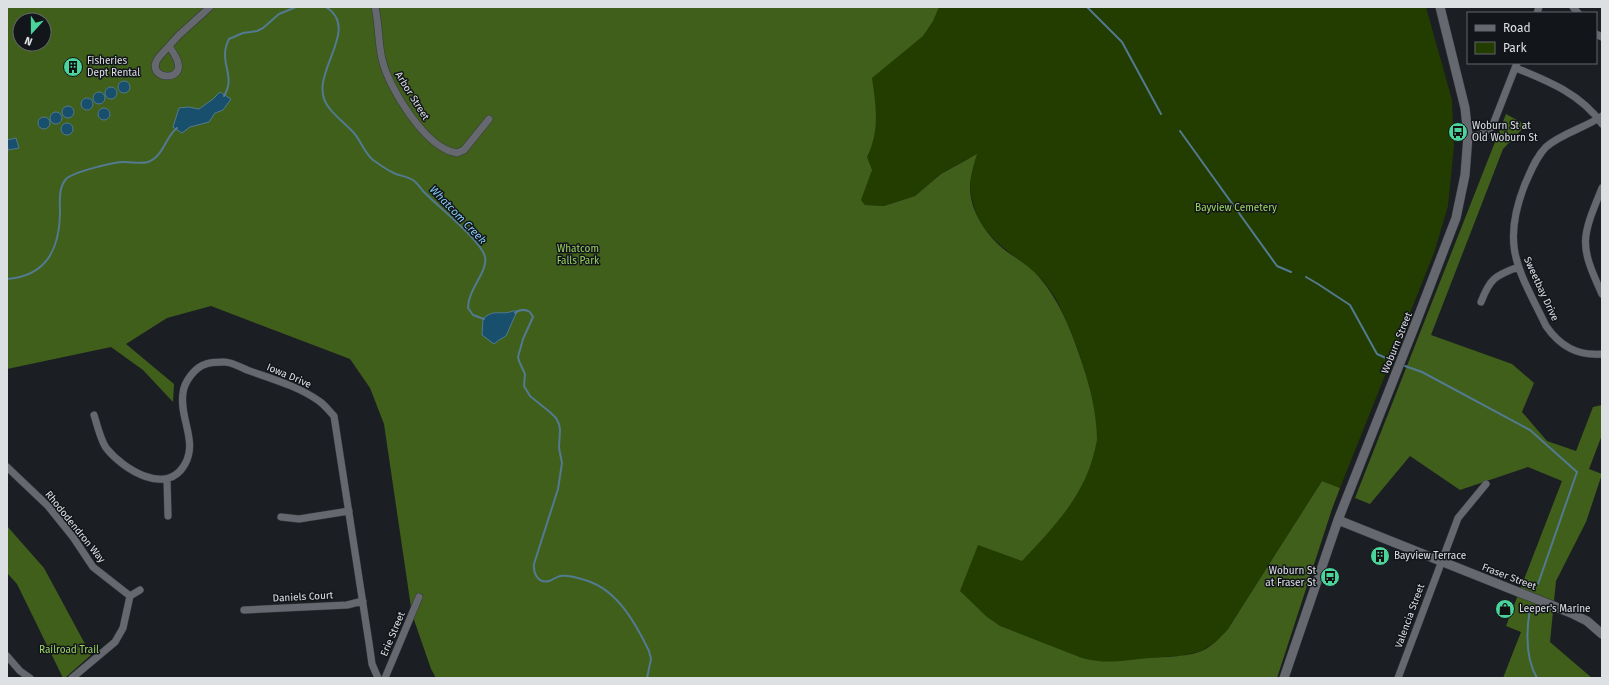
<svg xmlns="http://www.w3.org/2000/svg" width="1609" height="685" font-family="'Fira Sans',sans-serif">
<rect width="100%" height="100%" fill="#1b1e23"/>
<path fill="#233c00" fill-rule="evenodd" d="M 850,7 L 1426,7 L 1452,100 L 1454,146 L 1448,206 L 1434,253 L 1340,488 L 1322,481 L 1228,629 L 1218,641 L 1201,651 L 1182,656 L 1165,657 L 1137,678 L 1032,672 L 580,265 ZM 969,158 C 970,173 969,188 973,203 C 981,238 1012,252 1036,274 C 1042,279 1047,286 1052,293 C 1057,299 1060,307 1063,314 C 1079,348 1090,385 1096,422 L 978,545 L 861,200 L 865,205 L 884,206 L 915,196 L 941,174 Z"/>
<path fill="#405f1b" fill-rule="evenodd" d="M 7,7 L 939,7 L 933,21 L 923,36 L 872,78 C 876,106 880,131 867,157 L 872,170 L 861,200 L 865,205 L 884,206 L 915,196 L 941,174 L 977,154 C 974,164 970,176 970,187 C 970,212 987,236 1006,251 C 1017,259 1030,266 1039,277 C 1059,300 1070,328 1080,357 C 1089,383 1097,412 1097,440 C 1096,446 1094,452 1093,457 C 1081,500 1051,530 1022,561 L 978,545 L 960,591 L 987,617 L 1000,626 L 1082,658 C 1109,665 1123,660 1150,658 C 1166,657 1183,657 1199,652 C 1211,648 1220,638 1228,629 L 1322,481 L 1340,488 L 1332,509 L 1277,678 L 436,678 L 431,669 L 412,614 L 384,424 L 370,388 L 350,359 L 211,306 L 167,318 L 126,344 L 174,384 L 173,402 L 143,370 L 111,347 L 7,369 ZM 20,20 L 44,20 L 44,44 L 20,44 Z
M 1506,114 L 1526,125 L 1503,149 L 1431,335 L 1512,364 L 1534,383 L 1522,412 L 1547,441 L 1576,451 L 1593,407 L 1602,405 L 1602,435 L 1589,469 L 1602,474 L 1586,522 L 1556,581 L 1550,642 L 1592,678 L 1503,678 L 1521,632 L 1506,626 L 1562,481 L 1528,467 L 1460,490 L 1410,456 L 1370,504 L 1355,498 Z
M 7,526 L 44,568 L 91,655 L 65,678 L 63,678 L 17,584 L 7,573 Z"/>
<path fill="#174f6d" stroke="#527a90" d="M118 87a6 6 0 1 1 12 0a6 6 0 1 1-12 0Z
M105 93a6 6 0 1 1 12 0a6 6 0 1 1-12 0Z
M 220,92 L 231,99 L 223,110 L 215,113 L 209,122 L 190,127 L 182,133 L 173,127 L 179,108 L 188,107 L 199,109 L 213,99 Z
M93 98a6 6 0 1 1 12 0a6 6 0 1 1-12 0Z
M81 104a6 6 0 1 1 12 0a6 6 0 1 1-12 0Z
M62 112a6 6 0 1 1 12 0a6 6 0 1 1-12 0Z
M98 114a6 6 0 1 1 12 0a6 6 0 1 1-12 0Z
M50 118a6 6 0 1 1 12 0a6 6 0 1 1-12 0Z
M38 123a6 6 0 1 1 12 0a6 6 0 1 1-12 0Z
M61 129a6 6 0 1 1 12 0a6 6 0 1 1-12 0Z
M 16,138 L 19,148 L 8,150 L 7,140 Z
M 513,311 L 517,311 L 506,336 L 499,340 L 494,344 L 482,335 L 483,319 C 494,308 501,316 513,311 Z"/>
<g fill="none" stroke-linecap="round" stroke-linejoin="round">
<path stroke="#527a90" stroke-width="2" d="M 326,7 C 364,31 302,78 330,109 C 337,118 346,124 354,133 C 361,141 364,152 373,160 C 380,165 388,171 396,174 C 402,176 408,177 413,180 C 417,183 420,187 423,191 C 436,205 482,241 485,257 C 488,272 468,289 468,308 L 473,315 L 484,319
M 1087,7 L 1122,42 L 1161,114
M 224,96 C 237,75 217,62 229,39 L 243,33 L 257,31 L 263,28 L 279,14 L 296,7
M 1180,131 L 1277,266 L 1291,272
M 1306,277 L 1318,284 L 1350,305 L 1377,354 L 1388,359
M 7,279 C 46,276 59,250 60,214 C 60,203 58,188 66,179 C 73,172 114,162 124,162 C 132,162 141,164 148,162 C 164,156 165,137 177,128
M 515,313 C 520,309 525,309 530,312 L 533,317 L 523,339 L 518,357 L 519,361 L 525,374 L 524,386 L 530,396 L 551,413 L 556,418 L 559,424 L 560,430 L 559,448 L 562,463 L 558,489 L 534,564 C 533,573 538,584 549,581 C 553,580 556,577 560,576 C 569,575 579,578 588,581 C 618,591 636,624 649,651 L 651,659 L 647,678
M 1405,366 L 1422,372 L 1530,430 L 1577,472 L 1538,584
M 1530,609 C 1526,632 1525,657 1537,678"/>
<defs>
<path id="minor" d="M 375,7 C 379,24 378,42 382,59 C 388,87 426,149 457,153 L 464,150 L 489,119
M 1573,7 L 1578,13
M 1537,13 L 1539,7
M 1596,34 L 1602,37
M 169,46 C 172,51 177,57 178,63 C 183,84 143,78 159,57 L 179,35 L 210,7
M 1516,68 C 1548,81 1581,94 1602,124
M 1602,116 C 1585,128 1562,133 1546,147 C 1536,157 1531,171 1525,184 C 1500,247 1519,270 1546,326 C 1560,346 1577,356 1602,354
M 1468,136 L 1480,135 L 1492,127 L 1517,63
M 1602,188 C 1581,239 1579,244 1602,294
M 1481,302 C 1490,279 1494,276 1518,267
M 94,415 C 97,424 101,442 107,449 C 123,469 167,497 185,464 C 198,441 179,418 183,393 C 184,382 195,367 206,364 C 211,362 219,362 224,362 C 232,362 240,367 247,370 C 272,379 298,386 319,401 C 325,405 329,411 334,416 L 369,643 L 372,664 L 378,678
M 7,467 L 48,506 L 73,537 L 93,567 L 130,596 L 123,628 L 115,642 L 72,678
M 167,479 L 168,516
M 281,517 L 299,519 L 349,511
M 130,596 L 140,590
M 244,610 L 347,605 L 363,601
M 7,656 L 20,671 L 30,678
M 385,678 L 419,597
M 1398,678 L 1458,518 L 1486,484"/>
<path id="tertiary" d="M 1338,520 L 1571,613 L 1587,621 L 1602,634
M 1284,678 L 1338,520 L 1415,325 L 1456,218 L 1465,175 L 1468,136 L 1465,108 L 1440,7"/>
</defs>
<use href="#minor" stroke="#35383b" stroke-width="8"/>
<use href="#tertiary" stroke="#35383b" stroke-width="10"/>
<use href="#minor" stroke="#65686e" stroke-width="7"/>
<use href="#tertiary" stroke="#65686e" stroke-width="9"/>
</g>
<defs>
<symbol id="building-disc" viewBox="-11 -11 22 22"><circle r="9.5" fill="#4ad49c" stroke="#12151a"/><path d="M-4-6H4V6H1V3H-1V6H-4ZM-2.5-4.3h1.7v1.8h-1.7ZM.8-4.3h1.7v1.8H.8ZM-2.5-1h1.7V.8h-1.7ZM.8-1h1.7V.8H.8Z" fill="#111"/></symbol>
<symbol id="bus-disc" viewBox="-11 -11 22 22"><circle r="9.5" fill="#4ad49c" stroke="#12151a"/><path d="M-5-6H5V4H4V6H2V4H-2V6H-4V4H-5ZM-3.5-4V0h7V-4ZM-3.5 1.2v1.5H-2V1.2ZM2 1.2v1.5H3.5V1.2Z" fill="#111"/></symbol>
<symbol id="shop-disc" viewBox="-11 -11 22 22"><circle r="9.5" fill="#4ad49c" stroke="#12151a"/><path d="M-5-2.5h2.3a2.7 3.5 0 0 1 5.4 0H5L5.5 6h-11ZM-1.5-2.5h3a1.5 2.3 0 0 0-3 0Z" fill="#111"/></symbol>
</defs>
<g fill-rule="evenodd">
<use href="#building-disc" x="62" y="56" width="22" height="22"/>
<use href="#bus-disc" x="1447" y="121" width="22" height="22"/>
<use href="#building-disc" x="1369" y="545" width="22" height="22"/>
<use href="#bus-disc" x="1319" y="566" width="22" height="22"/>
<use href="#shop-disc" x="1494" y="598" width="22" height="22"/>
</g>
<g text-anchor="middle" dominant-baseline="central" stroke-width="3" stroke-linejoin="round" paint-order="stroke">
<g font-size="10" fill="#dde0e3" stroke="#12151a" text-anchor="start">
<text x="87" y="61">Fisheries<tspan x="87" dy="12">Dept Rental</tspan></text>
<text x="1472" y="126">Woburn St at<tspan x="1472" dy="12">Old Woburn St</tspan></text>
<text x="1394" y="556">Bayview Terrace</text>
<text x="1316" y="571" text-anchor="end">Woburn St<tspan x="1316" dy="12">at Fraser St</tspan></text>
<text x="1519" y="609">Leeper's Marine</text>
</g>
<g font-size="10" fill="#dde0e3" stroke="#12151a">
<text transform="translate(412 96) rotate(58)">Arbor Street</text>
<text transform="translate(1541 289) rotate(65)">Sweetbay Drive</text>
<text transform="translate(1397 343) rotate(-68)">Woburn Street</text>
<text transform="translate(289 376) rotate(23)">Iowa Drive</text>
<text transform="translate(75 527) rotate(51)">Rhododendron Way</text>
<text transform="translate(1509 577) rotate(21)">Fraser Street</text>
<text transform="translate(303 597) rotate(-3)">Daniels Court</text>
<text transform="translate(1410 616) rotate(-70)">Valencia Street</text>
<text transform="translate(393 634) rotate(-67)">Erie Street</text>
</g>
<g font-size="10" fill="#9ed563" stroke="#12151a">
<text x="1236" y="208">Bayview Cemetery</text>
<text x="578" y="249">Whatcom<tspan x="578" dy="12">Falls Park</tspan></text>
<text x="69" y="650">Railroad Trail</text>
</g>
<g font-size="11" font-style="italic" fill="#84caf6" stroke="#12151a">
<text transform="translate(458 215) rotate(46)">Whatcom Creek</text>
</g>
</g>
<rect width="1609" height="685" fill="none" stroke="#dde0e3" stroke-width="16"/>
<rect x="1467" y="12" width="130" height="52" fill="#12151a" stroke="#63666a"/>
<rect x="1475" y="25" width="20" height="6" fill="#65686e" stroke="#63666a"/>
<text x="1503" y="32" font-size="12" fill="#dde0e3">Road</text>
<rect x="1475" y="42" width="20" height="12" fill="#233c00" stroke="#63666a"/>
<text x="1503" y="52" font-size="12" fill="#dde0e3">Park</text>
<g transform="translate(32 32) rotate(201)"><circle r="19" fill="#12151a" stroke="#63666a"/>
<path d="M0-3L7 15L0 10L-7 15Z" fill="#4ad49c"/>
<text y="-6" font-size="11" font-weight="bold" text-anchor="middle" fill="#dde0e3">N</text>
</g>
</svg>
